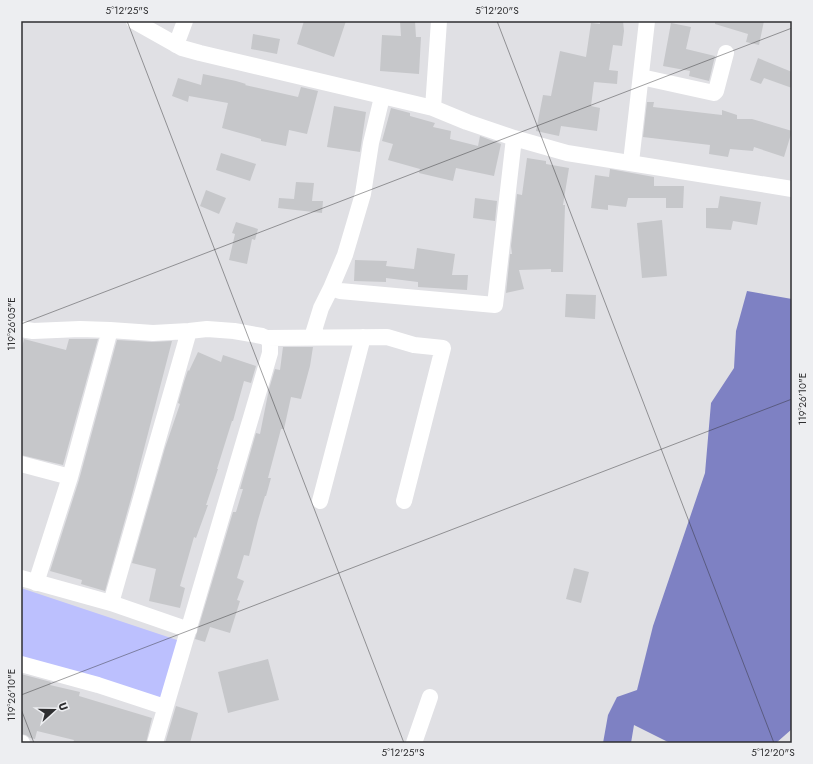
<svg xmlns="http://www.w3.org/2000/svg" width="813" height="764" font-family="Jost,sans-serif">
<rect width="100%" height="100%" fill="#e0e0e4"/>
<path fill="#bcc0fe" d="M 21,588 L 183,642 L 162,706 L 21,663 Z"/>
<path fill="#7e81c3" d="M 747,291 L 792,299 L 792,729 L 776,743 L 670,743 L 634,725 L 631,743 L 603,743 L 608,715 L 617,697 L 637,690 L 653,626 L 705,473 L 711,403 L 734,368 L 736,331 Z"/>
<path fill="#c6c7ca" d="M 304,21 L 346,21 L 334,57 L 297,44 Z
M 400,21 L 415,21 L 416,37 L 421,37 L 419,74 L 380,71 L 382,35 L 401,36 Z
M 600,21 L 623,21 L 624,31 L 622,46 L 613,45 L 609,70 L 618,71 L 617,84 L 594,82 L 591,106 L 600,108 L 597,131 L 561,126 L 559,136 L 536,131 L 543,95 L 551,96 L 560,51 L 586,57 L 591,23 L 600,24 Z
M 715,21 L 764,21 L 759,45 L 746,42 L 748,34 L 715,24 Z
M 671,23 L 691,27 L 686,49 L 715,56 L 709,81 L 689,76 L 690,71 L 663,66 Z
M 253,34 L 280,39 L 277,54 L 251,49 Z
M 758,58 L 792,72 L 792,88 L 764,78 L 761,84 L 750,80 Z
M 203,74 L 236,81 L 246,84 L 245,85 L 298,97 L 301,87 L 318,91 L 307,134 L 289,130 L 286,146 L 261,141 L 261,139 L 222,128 L 228,103 L 189,96 L 188,102 L 172,96 L 178,78 L 201,85 Z
M 647,102 L 654,102 L 653,107 L 722,115 L 722,110 L 737,115 L 737,119 L 752,119 L 792,131 L 784,157 L 754,147 L 753,151 L 730,149 L 728,157 L 709,154 L 710,145 L 643,137 Z
M 334,106 L 366,112 L 360,152 L 327,147 Z
M 391,108 L 410,113 L 410,116 L 435,123 L 433,127 L 451,131 L 450,139 L 478,146 L 480,136 L 501,144 L 494,176 L 456,168 L 453,181 L 419,173 L 420,169 L 388,160 L 393,144 L 382,141 Z
M 221,153 L 256,164 L 250,181 L 216,170 Z
M 527,158 L 546,161 L 546,164 L 569,168 L 563,205 L 565,205 L 563,272 L 551,272 L 551,269 L 519,270 L 524,289 L 506,293 L 510,254 L 512,254 L 511,246 L 517,194 L 522,195 Z
M 610,169 L 654,177 L 654,186 L 684,186 L 683,208 L 666,208 L 666,198 L 628,198 L 626,207 L 608,205 L 608,210 L 591,208 L 595,175 L 609,177 Z
M 296,182 L 314,183 L 312,201 L 323,201 L 322,213 L 278,208 L 279,198 L 294,199 Z
M 206,190 L 226,198 L 219,214 L 200,206 Z
M 720,196 L 761,202 L 757,225 L 733,221 L 731,230 L 706,228 L 706,208 L 718,208 Z
M 475,198 L 497,201 L 495,221 L 473,218 Z
M 662,220 L 667,276 L 642,278 L 637,223 Z
M 236,222 L 258,229 L 255,240 L 252,239 L 247,264 L 229,260 L 235,234 L 232,233 Z
M 417,248 L 455,254 L 452,275 L 468,275 L 467,290 L 418,287 L 418,282 L 386,278 L 386,282 L 354,281 L 355,260 L 387,261 L 386,266 L 414,269 Z
M 566,294 L 596,295 L 595,319 L 565,317 Z
M 24,339 L 66,350 L 69,339 L 98,339 L 63,465 L 21,455 L 21,352 Z
M 117,340 L 152,342 L 172,341 L 132,495 L 105,591 L 81,584 L 82,580 L 50,571 L 79,480 Z
M 283,347 L 313,347 L 310,366 L 301,399 L 291,397 L 284,429 L 281,429 L 268,478 L 271,478 L 266,496 L 265,496 L 258,520 L 249,556 L 244,555 L 237,578 L 244,581 L 237,600 L 240,601 L 230,633 L 210,627 L 205,642 L 195,639 L 233,512 L 236,512 L 243,489 L 240,489 L 256,433 L 260,434 L 269,389 L 275,369 L 280,370 Z
M 198,352 L 221,362 L 223,355 L 256,366 L 251,383 L 244,381 L 233,421 L 232,421 L 217,469 L 218,469 L 206,505 L 208,505 L 196,538 L 194,537 L 180,586 L 185,588 L 180,608 L 149,601 L 156,569 L 132,563 L 165,448 L 180,404 L 178,403 L 184,382 L 188,370 L 189,371 Z
M 574,568 L 589,572 L 581,603 L 566,599 Z
M 268,659 L 279,700 L 228,713 L 218,672 Z
M 21,674 L 51,682 L 50,685 L 80,692 L 79,696 L 152,718 L 146,743 L 73,743 L 74,740 L 37,731 L 35,739 L 30,738 L 26,735 L 21,734 Z
M 176,706 L 198,713 L 190,743 L 165,743 Z"/>
<g fill="none" stroke-linecap="round" stroke-linejoin="round">
<path stroke="#fff" stroke-width="16" d="M 134,21 L 182,48 L 200,53 L 433,108 L 467,122 L 514,138 L 567,153 L 792,189
M 176,45 L 185,21
M 641,77 L 714,93 L 716,91 L 726,53
M 382,97 L 371,143 L 363,194 L 345,255 L 331,288 L 340,291 L 495,305 L 514,138
M 433,108 L 439,21
M 631,162 L 647,21
M 21,329 L 33,331 L 80,329 L 110,330 L 153,333 L 189,331 L 207,329 L 234,331 L 262,336 L 269,339 L 270,343 L 270,353 L 155,743
M 312,337 L 321,308 L 331,288
M 266,338 L 387,337 L 414,345 L 443,348 L 404,501
M 21,464 L 70,477
M 320,501 L 363,337
M 21,578 L 111,603 L 189,630
M 36,583 L 70,477 L 110,330
M 111,603 L 189,331
M 21,664 L 98,685 L 165,707
M 21,743 L 22,743
M 414,743 L 430,697"/>
</g>
<path fill="none" stroke="#2e2e30" stroke-width="1" stroke-opacity="0.45" d="M 127,21 L 404,743M 497,21 L 774,743M 21,324 L 792,28M 21,695 L 792,399M 21,709 L 34,743"/>
<rect width="813" height="764" fill="none" stroke="#edeef1" stroke-width="44"/>
<g transform="translate(54 710) rotate(69)" stroke="#edeef1" stroke-width="3" paint-order="stroke">
<path d="M0-3L7 15L0 10L-7 15Z" fill="#2e2e30"/>
<text y="-6" font-size="11" font-weight="bold" text-anchor="middle" fill="#2e2e30">U</text>
</g>
<rect x="22" y="22" width="769" height="720" fill="none" stroke="#2e2e30" stroke-width="1.5"/>
<g font-size="10" text-anchor="middle" fill="#2e2e30">
<text x="127" y="14">5°12'25"S</text>
<text x="497" y="14">5°12'20"S</text>
<text transform="translate(11 324) rotate(-90)" y="4">119°26'05"E</text>
<text transform="translate(802 399) rotate(-90)" y="4">119°26'10"E</text>
<text transform="translate(11 695) rotate(-90)" y="4">119°26'10"E</text>
<text x="403" y="756">5°12'25"S</text>
<text x="773" y="756">5°12'20"S</text>
</g>
</svg>
